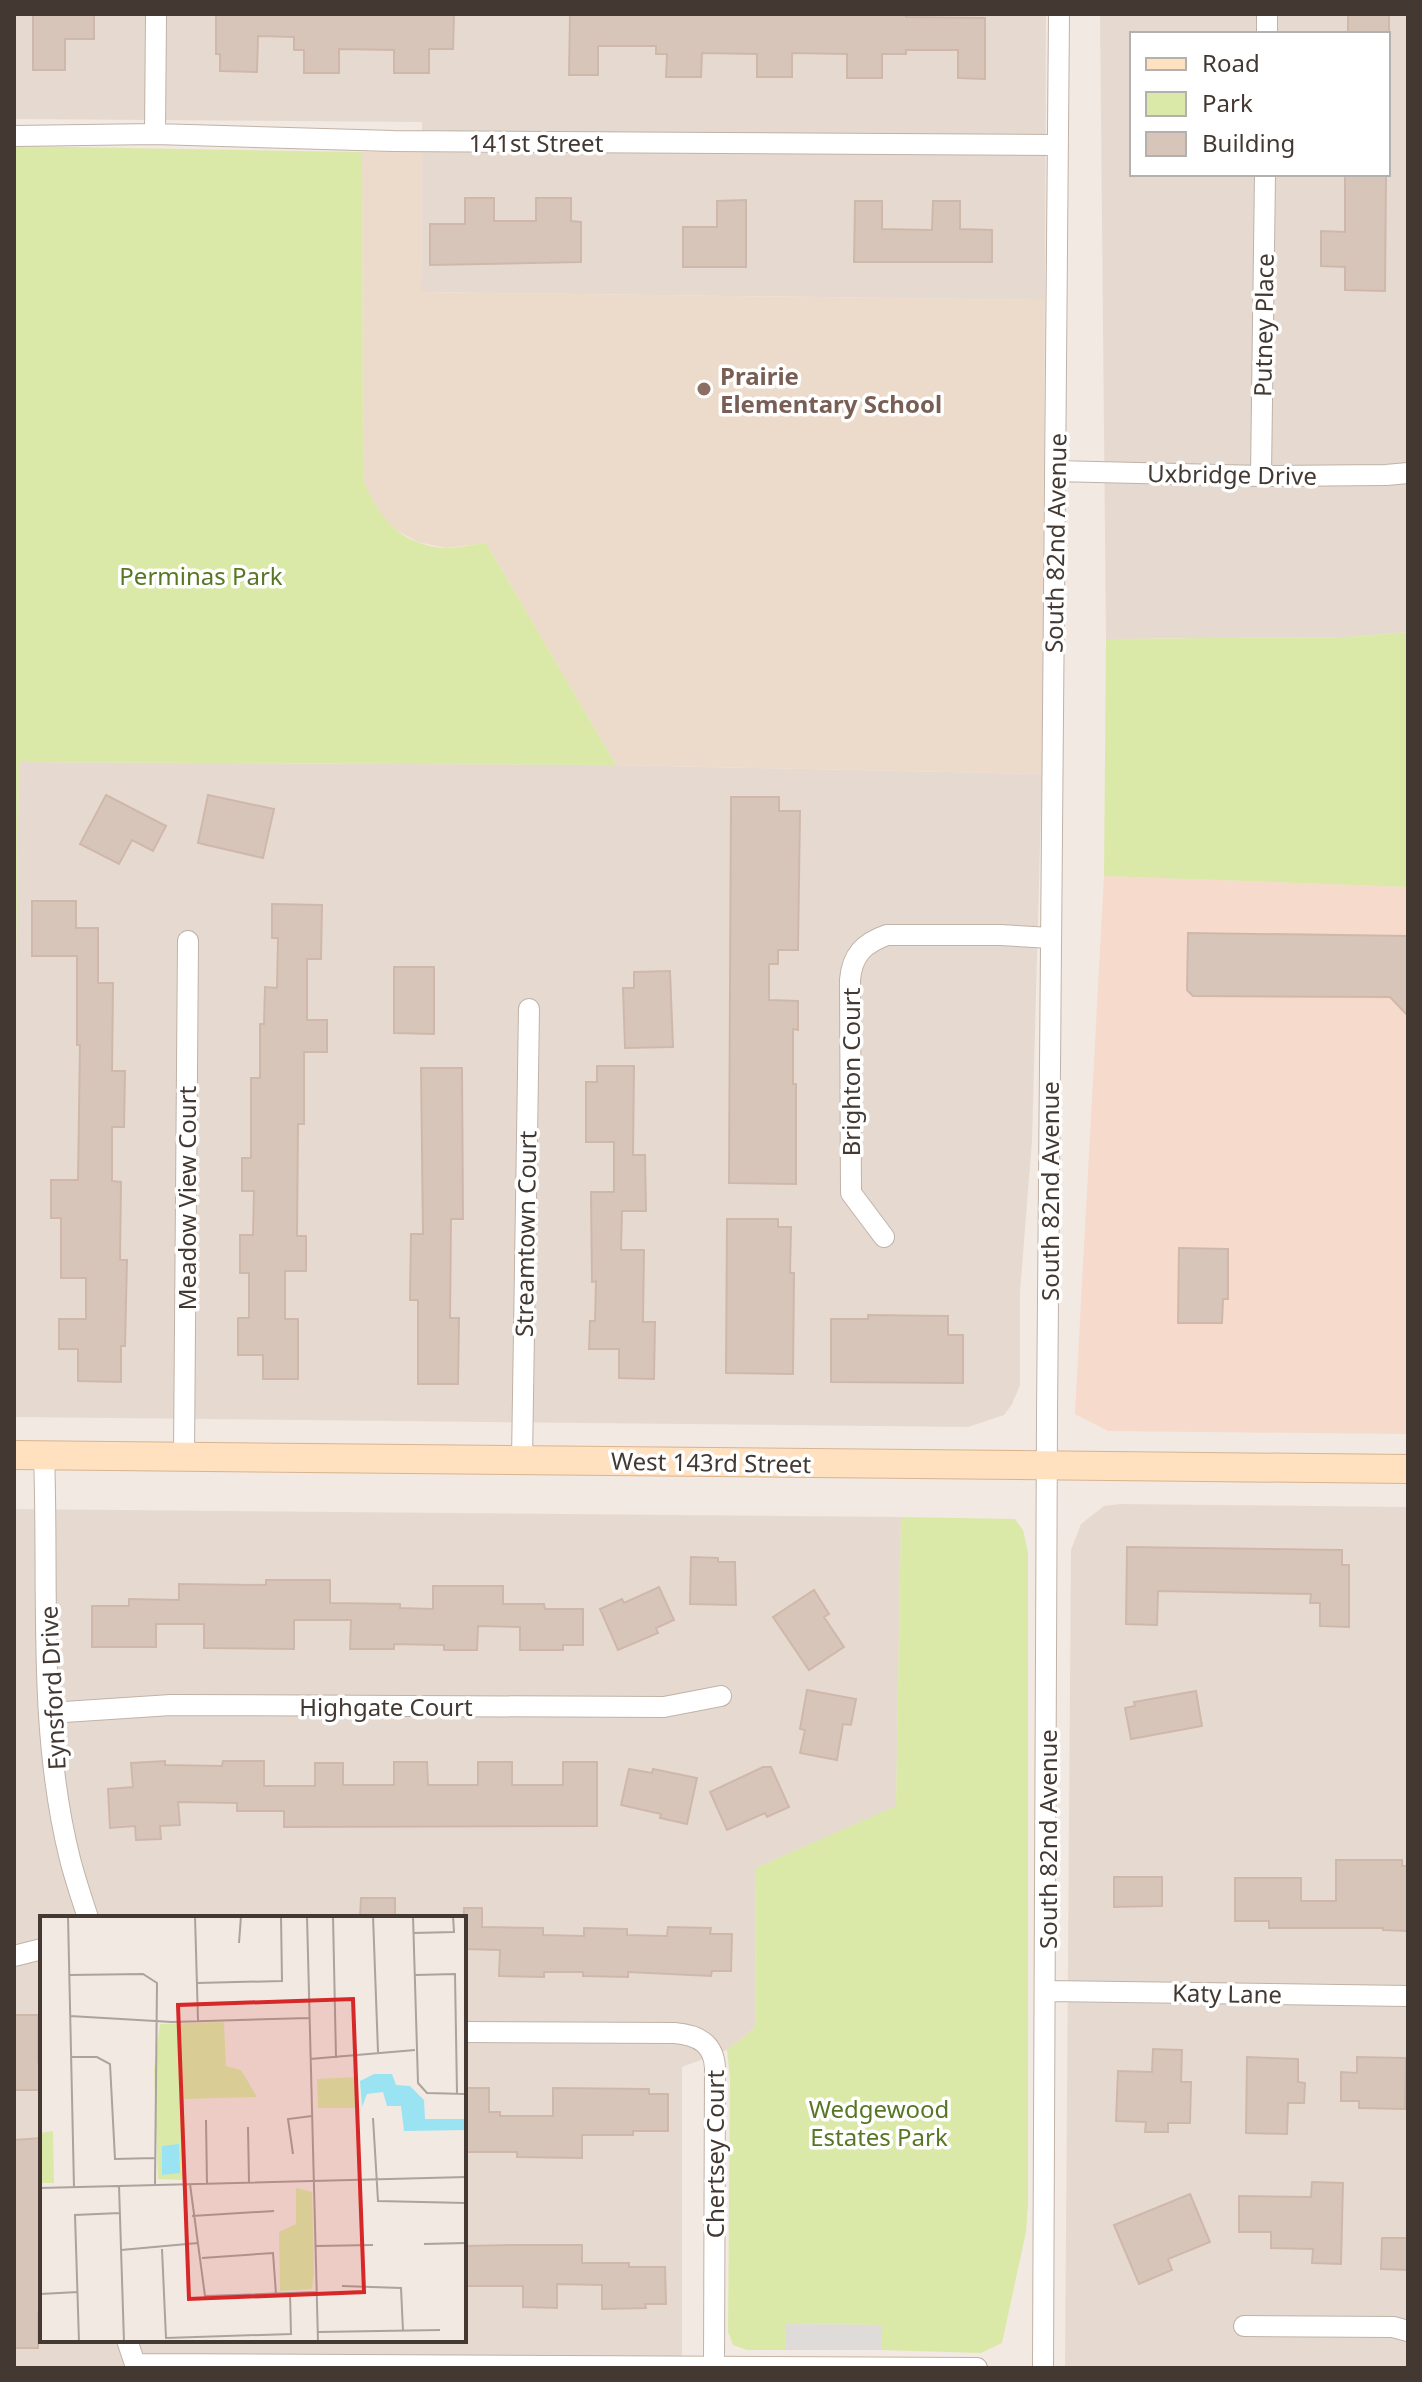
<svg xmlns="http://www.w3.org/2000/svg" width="1422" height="2382" font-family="'Noto Sans',sans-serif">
<rect width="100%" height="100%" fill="#f2e9e2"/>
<path fill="#e6dad0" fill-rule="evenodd" d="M 14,14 L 1046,14 L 1045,300 L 421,292 L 422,122 L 14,119 Z
M 1100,14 L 1408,14 L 1408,632 L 1347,637 L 1106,639 ZM 1132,34 L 1388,34 L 1388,174 L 1132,174 Z
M 19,762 L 616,765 L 1042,774 L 1032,1141 L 1020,1292 L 1020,1385 L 1012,1404 L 1004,1415 L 968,1427 L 14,1417 L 14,1106 Z
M 1120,1504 L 1408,1507 L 1408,2368 L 1065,2368 L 1071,1550 L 1081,1524 L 1104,1506 Z
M 14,1509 L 901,1517 L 896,1807 L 756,1868 L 755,2028 L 727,2050 L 682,2067 L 682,2368 L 14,2368 ZM 42,1918 L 464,1918 L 464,2340 L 42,2340 Z"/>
<path fill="#f6dacb" d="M 1104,876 L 1408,887 L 1408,1434 L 1108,1431 L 1075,1414 Z"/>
<path fill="#ecdbcb" d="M 422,151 L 421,292 L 1045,300 L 1042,774 L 616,765 L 486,543 L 446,548 L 418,542 L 389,526 L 373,504 L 363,479 L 362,152 Z"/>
<path fill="#dbe9a8" d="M 14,146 L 362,152 L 363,479 C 379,518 398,543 443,548 C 456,549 472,544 486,543 L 616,765 L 19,762 L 14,1106 Z
M 1408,632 L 1408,887 L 1104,876 L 1106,639 L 1347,637 Z
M 901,1517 L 1015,1519 L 1023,1530 L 1028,1553 L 1028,2204 L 1026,2232 L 1002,2343 L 981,2353 L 881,2350 L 881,2325 L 786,2324 L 785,2350 L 747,2350 L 733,2345 L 728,2332 L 730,2078 L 727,2050 L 755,2028 L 756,1868 L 896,1806 Z"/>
<path fill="#dfdbd8" d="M 786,2324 L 882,2325 L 881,2350 L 785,2350 Z"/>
<path fill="#d7c5ba" stroke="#cfb8aa" stroke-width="2" d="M 33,14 L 94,14 L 94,39 L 65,39 L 65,70 L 33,70 Z
M 216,14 L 454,14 L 453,49 L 429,49 L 429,73 L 394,73 L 394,50 L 339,49 L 339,73 L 304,73 L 304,50 L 294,50 L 294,37 L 258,36 L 257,72 L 220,71 L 220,54 L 216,54 Z
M 570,14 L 906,14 L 906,17 L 985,18 L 985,79 L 958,78 L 958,50 L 906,50 L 906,54 L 882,54 L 882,78 L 847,78 L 847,54 L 792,53 L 792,77 L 757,77 L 757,54 L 702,53 L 701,77 L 666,77 L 667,54 L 656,54 L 656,46 L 598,46 L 598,75 L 569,75 Z
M 1348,14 L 1389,14 L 1389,34 L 1348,34 Z
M 1345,174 L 1386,174 L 1385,291 L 1345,290 L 1345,267 L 1321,266 L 1321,231 L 1345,232 Z
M 465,198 L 494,198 L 494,221 L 536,221 L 536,198 L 571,198 L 571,221 L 581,222 L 581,262 L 430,265 L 430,224 L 465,224 Z
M 746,200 L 746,267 L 683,267 L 683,227 L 717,227 L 717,201 Z
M 855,201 L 882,201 L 882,229 L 932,230 L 933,201 L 960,201 L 960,229 L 992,230 L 992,262 L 854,262 Z
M 106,795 L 166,826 L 153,851 L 132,840 L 119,864 L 80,844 Z
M 208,795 L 274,809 L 263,858 L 198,843 Z
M 731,797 L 779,797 L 779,811 L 800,811 L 798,950 L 778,950 L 778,964 L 769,964 L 769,1000 L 798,1001 L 798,1030 L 793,1029 L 793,1084 L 796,1084 L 796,1184 L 729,1183 Z
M 32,901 L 76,901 L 76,928 L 98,928 L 98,983 L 113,983 L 112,1071 L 125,1071 L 124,1127 L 112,1127 L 112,1181 L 121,1182 L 120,1260 L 127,1260 L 125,1346 L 121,1346 L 121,1382 L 78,1381 L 78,1349 L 59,1349 L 59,1319 L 86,1319 L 86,1278 L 61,1278 L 61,1218 L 51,1218 L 51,1180 L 78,1180 L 80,1045 L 77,1045 L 77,956 L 32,956 Z
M 272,904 L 322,905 L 321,959 L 307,959 L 307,1020 L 327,1020 L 327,1052 L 304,1052 L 304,1124 L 298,1124 L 297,1236 L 306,1236 L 306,1271 L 285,1271 L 285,1319 L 298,1319 L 298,1379 L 263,1379 L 263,1355 L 238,1355 L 238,1318 L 249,1318 L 249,1273 L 240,1273 L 240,1235 L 253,1235 L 254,1191 L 242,1191 L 242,1158 L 251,1158 L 251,1078 L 260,1078 L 260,1024 L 264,1024 L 265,987 L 277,988 L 278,938 L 272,938 Z
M 1188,933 L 1408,936 L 1408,1016 L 1390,997 L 1193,996 L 1187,990 Z
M 394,967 L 434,967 L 434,1034 L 394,1033 Z
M 670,971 L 673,1047 L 625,1048 L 623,988 L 634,988 L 634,972 Z
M 597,1066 L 634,1066 L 633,1155 L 645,1155 L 646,1211 L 622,1211 L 621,1250 L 644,1250 L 643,1322 L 655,1322 L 654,1379 L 619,1378 L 619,1349 L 589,1349 L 590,1321 L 595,1321 L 596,1281 L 592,1282 L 591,1192 L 614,1192 L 614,1142 L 586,1142 L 586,1082 L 597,1082 Z
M 421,1068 L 462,1068 L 463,1219 L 451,1219 L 450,1318 L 459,1318 L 458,1384 L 418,1384 L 418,1300 L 410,1300 L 411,1234 L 423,1234 Z
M 727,1219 L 778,1219 L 778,1227 L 791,1227 L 790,1273 L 794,1273 L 793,1374 L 726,1373 Z
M 1179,1248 L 1228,1249 L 1228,1299 L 1223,1299 L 1222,1323 L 1178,1323 Z
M 868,1315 L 948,1316 L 948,1335 L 963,1335 L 963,1383 L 831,1382 L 831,1319 L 868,1319 Z
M 1127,1547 L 1342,1550 L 1342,1565 L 1349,1565 L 1349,1627 L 1320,1626 L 1320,1603 L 1310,1603 L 1311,1594 L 1158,1591 L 1157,1625 L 1126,1624 Z
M 691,1557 L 718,1558 L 718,1562 L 735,1562 L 736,1605 L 690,1604 Z
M 266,1580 L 330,1580 L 330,1603 L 400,1604 L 400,1608 L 433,1609 L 433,1586 L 503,1586 L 503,1604 L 544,1604 L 545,1609 L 583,1609 L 583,1645 L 563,1645 L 563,1650 L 520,1650 L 520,1627 L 478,1626 L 477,1650 L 444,1650 L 444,1645 L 394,1644 L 394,1649 L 350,1649 L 351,1620 L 294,1620 L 294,1649 L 204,1648 L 204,1624 L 156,1624 L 156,1647 L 92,1647 L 92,1606 L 129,1606 L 129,1599 L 179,1600 L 179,1584 L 266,1585 Z
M 659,1587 L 674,1620 L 656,1628 L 658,1633 L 618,1650 L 600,1609 L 622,1599 L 624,1603 Z
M 814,1590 L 829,1614 L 824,1617 L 844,1647 L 809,1670 L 773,1617 Z
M 807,1690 L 856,1699 L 851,1725 L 843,1724 L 837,1760 L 800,1753 L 805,1730 L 800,1729 Z
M 1196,1691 L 1202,1726 L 1131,1739 L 1125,1708 L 1135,1706 L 1134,1702 Z
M 165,1761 L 165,1765 L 222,1766 L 223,1761 L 264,1761 L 264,1786 L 315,1786 L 315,1763 L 343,1763 L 343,1785 L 394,1785 L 394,1762 L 427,1762 L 428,1785 L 478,1785 L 478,1762 L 512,1762 L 512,1785 L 563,1785 L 563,1762 L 597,1762 L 597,1826 L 284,1827 L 284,1811 L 237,1811 L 237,1803 L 178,1802 L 180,1825 L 160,1826 L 161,1839 L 136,1840 L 135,1826 L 110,1828 L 108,1789 L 133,1787 L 131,1763 Z
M 763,1767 L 771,1767 L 789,1807 L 767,1817 L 765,1813 L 727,1830 L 710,1792 Z
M 629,1769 L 652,1773 L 653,1769 L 697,1778 L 687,1824 L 660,1818 L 661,1814 L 621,1805 Z
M 1336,1860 L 1402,1860 L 1402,1866 L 1408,1866 L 1408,1931 L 1383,1930 L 1383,1928 L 1269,1928 L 1269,1921 L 1235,1921 L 1235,1878 L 1301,1878 L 1301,1901 L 1336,1901 Z
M 1114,1877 L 1162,1877 L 1162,1906 L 1114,1907 Z
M 361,1898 L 395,1898 L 395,1918 L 360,1918 Z
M 464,1908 L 482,1908 L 482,1927 L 543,1928 L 543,1935 L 584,1936 L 584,1928 L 627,1929 L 627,1935 L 667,1936 L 668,1927 L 711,1928 L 710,1934 L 732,1934 L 731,1971 L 712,1971 L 711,1976 L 628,1972 L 628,1977 L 583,1976 L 583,1972 L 544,1972 L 544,1977 L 499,1976 L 500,1950 L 464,1949 Z
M 14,2015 L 38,2015 L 38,2062 L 42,2062 L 42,2090 L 14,2090 Z
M 1153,2049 L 1182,2050 L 1181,2082 L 1191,2082 L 1190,2123 L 1168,2123 L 1168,2132 L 1145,2132 L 1146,2122 L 1116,2121 L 1118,2071 L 1152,2072 Z
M 1247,2057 L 1298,2059 L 1298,2082 L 1305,2083 L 1304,2103 L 1288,2103 L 1287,2134 L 1246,2133 Z
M 1357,2057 L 1406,2058 L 1405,2109 L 1359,2108 L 1359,2101 L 1341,2101 L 1341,2072 L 1357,2073 Z
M 464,2088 L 489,2088 L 489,2112 L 500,2112 L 500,2116 L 553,2116 L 553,2088 L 649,2089 L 649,2094 L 668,2094 L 668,2131 L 633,2131 L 633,2135 L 582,2135 L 582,2158 L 517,2157 L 517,2152 L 464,2152 Z
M 42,2138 L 42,2313 L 38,2313 L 38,2348 L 14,2348 L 14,2140 Z
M 1312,2182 L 1343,2183 L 1341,2264 L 1312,2263 L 1313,2249 L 1271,2248 L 1271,2232 L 1239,2232 L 1239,2196 L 1311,2197 Z
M 1190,2194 L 1210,2242 L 1168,2259 L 1172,2270 L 1139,2284 L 1114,2225 Z
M 1382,2238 L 1408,2238 L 1408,2270 L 1381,2269 Z
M 513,2245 L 582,2245 L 582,2263 L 629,2263 L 629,2267 L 665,2267 L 666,2304 L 645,2304 L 646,2308 L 602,2309 L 602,2285 L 557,2284 L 557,2308 L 523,2307 L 523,2286 L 464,2286 L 464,2246 Z"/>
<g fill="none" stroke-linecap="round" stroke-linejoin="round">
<defs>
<path id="street" d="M 1267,34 L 1267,14
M 155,134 L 156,14
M 14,136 L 155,134 L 393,141 L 1058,145
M 1055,471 L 1261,476 L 1386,475 L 1408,473
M 1261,476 L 1265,174
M 884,1237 L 851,1193 L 850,980 C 852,955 864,943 887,935 L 1000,935 L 1051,938
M 44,1455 C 49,1588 37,1728 70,1859 C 75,1879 82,1899 88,1918
M 184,1456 L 188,941
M 522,1460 L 529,1009
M 49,1713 L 171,1705 L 664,1707 L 721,1696
M 14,1956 L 42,1949
M 1046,1991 L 1408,1996
M 464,2032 L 675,2033 C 698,2035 714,2044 715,2068 L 714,2367
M 1244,2326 L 1393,2327 L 1408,2331
M 127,2340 L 135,2364 L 977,2368
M 1043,2368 L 1047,1417 L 1059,14"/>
<path id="secondary" d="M 14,1455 L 1408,1469"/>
</defs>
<use href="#street" stroke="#c0b2a7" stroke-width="22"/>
<use href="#secondary" stroke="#d8b491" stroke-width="30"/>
<use href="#street" stroke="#fff" stroke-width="20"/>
<use href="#secondary" stroke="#ffe0bf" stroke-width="28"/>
</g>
<circle fill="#8d6e63" stroke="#fff" stroke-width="3" cx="704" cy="389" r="8"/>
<g text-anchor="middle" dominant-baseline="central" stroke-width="7" stroke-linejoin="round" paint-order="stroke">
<g font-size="24" fill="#433932" stroke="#fff">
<text x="536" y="142">141st Street</text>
<text transform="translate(1263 325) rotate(-89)">Putney Place</text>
<text transform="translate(1232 474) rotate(1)">Uxbridge Drive</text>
<text transform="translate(1055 543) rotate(-89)">South 82nd Avenue</text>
<text transform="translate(850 1072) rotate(-90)">Brighton Court</text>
<text transform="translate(1049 1191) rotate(-90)">South 82nd Avenue</text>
<text transform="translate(186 1198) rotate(-90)">Meadow View Court</text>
<text transform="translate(525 1234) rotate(-89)">Streamtown Court</text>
<text transform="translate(711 1462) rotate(1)">West 143rd Street</text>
<text transform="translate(52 1688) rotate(-93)">Eynsford Drive</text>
<text x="386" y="1706">Highgate Court</text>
<text transform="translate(1047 1839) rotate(-90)">South 82nd Avenue</text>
<text transform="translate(1227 1993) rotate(1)">Katy Lane</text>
<text transform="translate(714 2154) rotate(-90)">Chertsey Court</text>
</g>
<g font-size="24" font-weight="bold" fill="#785e54" stroke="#fff" text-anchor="start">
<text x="720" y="375">Prairie<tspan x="720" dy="28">Elementary School</tspan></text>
</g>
<g font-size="24" fill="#577724" stroke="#fff">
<text x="201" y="575">Perminas Park</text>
<text x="879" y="2108">Wedgewood<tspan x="879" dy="28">Estates Park</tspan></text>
</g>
</g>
<g transform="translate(40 1916)">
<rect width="426" height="426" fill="#f2e9e2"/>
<path d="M 184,106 L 186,150 L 201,154 L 217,181 L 144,183 L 146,264 L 118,263 L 114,154 L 120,108 ZM 317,161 L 316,192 L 278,192 L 277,163 ZM 13,215 L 14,267 L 0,267 L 0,217 ZM 256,272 L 272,276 L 274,356 L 272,373 L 240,375 L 239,316 L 256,308 Z" fill="#dbe9a8"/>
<path d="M 334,158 L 352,158 L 356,169 L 370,170 L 384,184 L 385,203 L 426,203 L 426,214 L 364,215 L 361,190 L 347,190 L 343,176 L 327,178 L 322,191 L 320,165 ZM 139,228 L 140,257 L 122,259 L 122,230 Z" fill="#9ae3f3"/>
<path fill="none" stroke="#aca39c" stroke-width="2" d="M 28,0 L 34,271M 155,0 L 158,105M 267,0 L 278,426M 293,0 L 296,142M 333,0 L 338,136M 373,0 L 378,167 L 387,177 L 426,178M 0,1 L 26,0M 373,17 L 414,16 L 413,0M 199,27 L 201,0M 29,59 L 103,58 L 117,67 L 115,268M 375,59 L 415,58 L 417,178M 157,67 L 242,65 L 241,0M 30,100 L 132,106 L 269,102M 31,141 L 57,141 L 70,148 L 75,243 L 115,242M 270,143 L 375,134M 333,202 L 338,285 L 426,287M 166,204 L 167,268M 208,211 L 209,267M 253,238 L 248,203 L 272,200M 150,268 L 165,380 L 277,376M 79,270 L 84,426M 0,272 L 426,261M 152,300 L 234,295M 384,328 L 426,327M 276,330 L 333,329M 122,333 L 126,422 L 251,418 L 250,377M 81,334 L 158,327M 162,342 L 233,337 L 236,378M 302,370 L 361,372 L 363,415M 0,378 L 38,376M 278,416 L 400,414M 39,426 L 35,299 L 80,297"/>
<path fill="#d62828" fill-opacity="0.15" stroke="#d62828" stroke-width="4" d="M 313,83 L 324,376 L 149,383 L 138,89 Z"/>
<rect width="426" height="426" fill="none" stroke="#433932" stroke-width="4"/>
</g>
<rect width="1422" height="2382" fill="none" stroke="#433932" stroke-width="32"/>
<rect x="1130" y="32" width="260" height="144" fill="#ffffff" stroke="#b4b0ad" stroke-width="2"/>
<rect x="1146" y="58" width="40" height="12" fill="#ffe0bf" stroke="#b4b0ad" stroke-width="2"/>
<text x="1202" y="72" font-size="24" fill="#433932">Road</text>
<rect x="1146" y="92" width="40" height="24" fill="#dbe9a8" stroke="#b4b0ad" stroke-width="2"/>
<text x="1202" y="112" font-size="24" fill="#433932">Park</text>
<rect x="1146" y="132" width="40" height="24" fill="#d7c5ba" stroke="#b4b0ad" stroke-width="2"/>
<text x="1202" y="152" font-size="24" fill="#433932">Building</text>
</svg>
